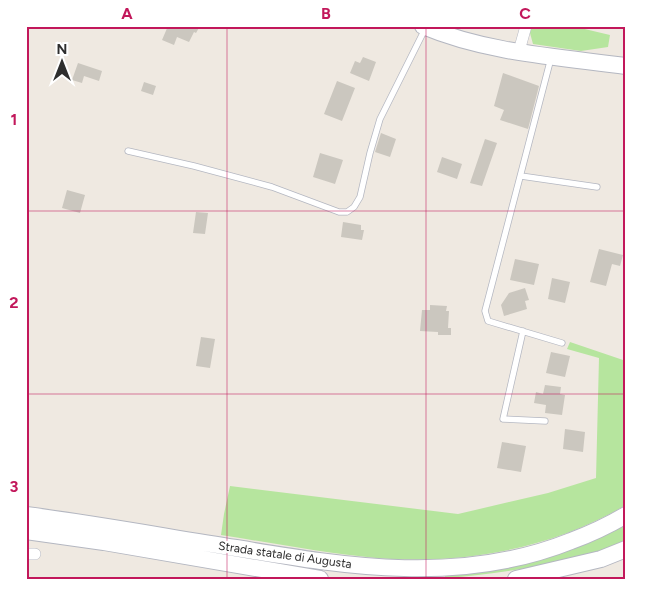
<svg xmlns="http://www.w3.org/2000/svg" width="652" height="605" font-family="Figtree,sans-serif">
<rect width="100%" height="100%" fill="#efe9e1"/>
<path fill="#b6e59e" d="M 531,26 L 572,26 L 610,35 L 608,47 L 581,51 L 533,44 L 530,33 Z
M 570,342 L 626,361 L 626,505 C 551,549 463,565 376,558 C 324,553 273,543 221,535 L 224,514 L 230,486 L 458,514 L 548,493 L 596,478 L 599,358 L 567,349 Z
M 626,522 L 626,543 C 565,562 508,574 445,578 L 445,575 C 509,570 570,555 626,522 Z"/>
<path fill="#cbc7bf" d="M 168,26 L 200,26 L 196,33 L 194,32 L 189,42 L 177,37 L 174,45 L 162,40 Z
M 363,57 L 376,62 L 369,81 L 350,73 L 355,61 L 360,63 Z
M 78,63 L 102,71 L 99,81 L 84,76 L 82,83 L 72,80 Z
M 503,73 L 539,86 L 528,129 L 500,120 L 504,110 L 494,106 Z
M 337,81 L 355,88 L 342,121 L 324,114 Z
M 144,82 L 156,86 L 153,95 L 141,91 Z
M 381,133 L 396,139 L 390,157 L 375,152 Z
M 485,139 L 497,143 L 482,186 L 470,183 Z
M 320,153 L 343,160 L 335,184 L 313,177 Z
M 442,157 L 462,164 L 457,179 L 437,172 Z
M 67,190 L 85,195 L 80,213 L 62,208 Z
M 196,212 L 208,213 L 205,234 L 193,233 Z
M 343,222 L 361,225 L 361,230 L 364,230 L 362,240 L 341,237 Z
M 599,249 L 623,255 L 620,266 L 612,264 L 606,286 L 590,282 Z
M 515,259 L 539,264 L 534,285 L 510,280 Z
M 552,278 L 570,282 L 565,303 L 548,299 Z
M 525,288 L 529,300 L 525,301 L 527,309 L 504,316 L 501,305 L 509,293 Z
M 430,305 L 447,306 L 446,311 L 449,311 L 448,328 L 451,328 L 451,335 L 438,335 L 438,332 L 420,331 L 422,310 L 430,310 Z
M 201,337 L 215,339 L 210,368 L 196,366 Z
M 551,352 L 570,356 L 565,377 L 546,373 Z
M 545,385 L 561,387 L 560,394 L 565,395 L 562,415 L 545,413 L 546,405 L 534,403 L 536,392 L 543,394 Z
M 565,429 L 585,432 L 583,452 L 563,449 Z
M 502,442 L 526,446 L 521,472 L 497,468 Z"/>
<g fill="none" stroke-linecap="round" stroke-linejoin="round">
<defs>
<path id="lane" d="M 551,58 L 485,311 L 488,321 L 562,343
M 128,151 L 194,166 L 272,187 L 339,212 L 347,212 L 354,207 L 360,197 L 370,153 L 380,119 L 425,29
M 521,176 L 597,187
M 523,331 L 503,419 L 545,421"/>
<path id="street" d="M 519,51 L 526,26
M 26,554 L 35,554"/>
<path id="secondary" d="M 423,26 C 487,53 558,57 626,66
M 26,515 C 96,524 166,537 236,548 C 349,567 461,585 571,541 C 590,534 609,525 626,515
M 26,531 L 104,542 L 320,579
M 516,579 L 601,559 L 626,549"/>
</defs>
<use href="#lane" stroke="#b4b7c1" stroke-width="7"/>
<use href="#street" stroke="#b4b7c1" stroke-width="12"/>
<use href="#secondary" stroke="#b4b7c1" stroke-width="18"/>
<use href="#lane" stroke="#fff" stroke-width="5.5"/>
<use href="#street" stroke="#fff" stroke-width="11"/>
<use href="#secondary" stroke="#fff" stroke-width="16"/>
</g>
<path fill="none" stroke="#c2185b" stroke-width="1" stroke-opacity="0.55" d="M 227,26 L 227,579M 426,26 L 426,579M 26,211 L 626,211M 26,394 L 626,394"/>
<g text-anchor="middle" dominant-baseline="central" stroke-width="4" stroke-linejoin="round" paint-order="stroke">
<g font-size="12" fill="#2e2e2e" stroke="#fff">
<text transform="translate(285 555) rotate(8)">Strada statale di Augusta</text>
</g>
</g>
<rect width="652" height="605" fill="none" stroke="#ffffff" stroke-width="55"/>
<g transform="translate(62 62)" stroke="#ffffff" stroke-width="4" paint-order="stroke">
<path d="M0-4L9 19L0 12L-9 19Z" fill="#2e2e2e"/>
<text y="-8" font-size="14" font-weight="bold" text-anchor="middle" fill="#2e2e2e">N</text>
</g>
<rect x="28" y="28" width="596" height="550" fill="none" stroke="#c2185b" stroke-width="2"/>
<g font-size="16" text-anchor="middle" font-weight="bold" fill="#c2185b">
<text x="127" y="19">A</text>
<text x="326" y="19">B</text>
<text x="525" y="19">C</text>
<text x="14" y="125">1</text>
<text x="14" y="308">2</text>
<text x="14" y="492">3</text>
</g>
</svg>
